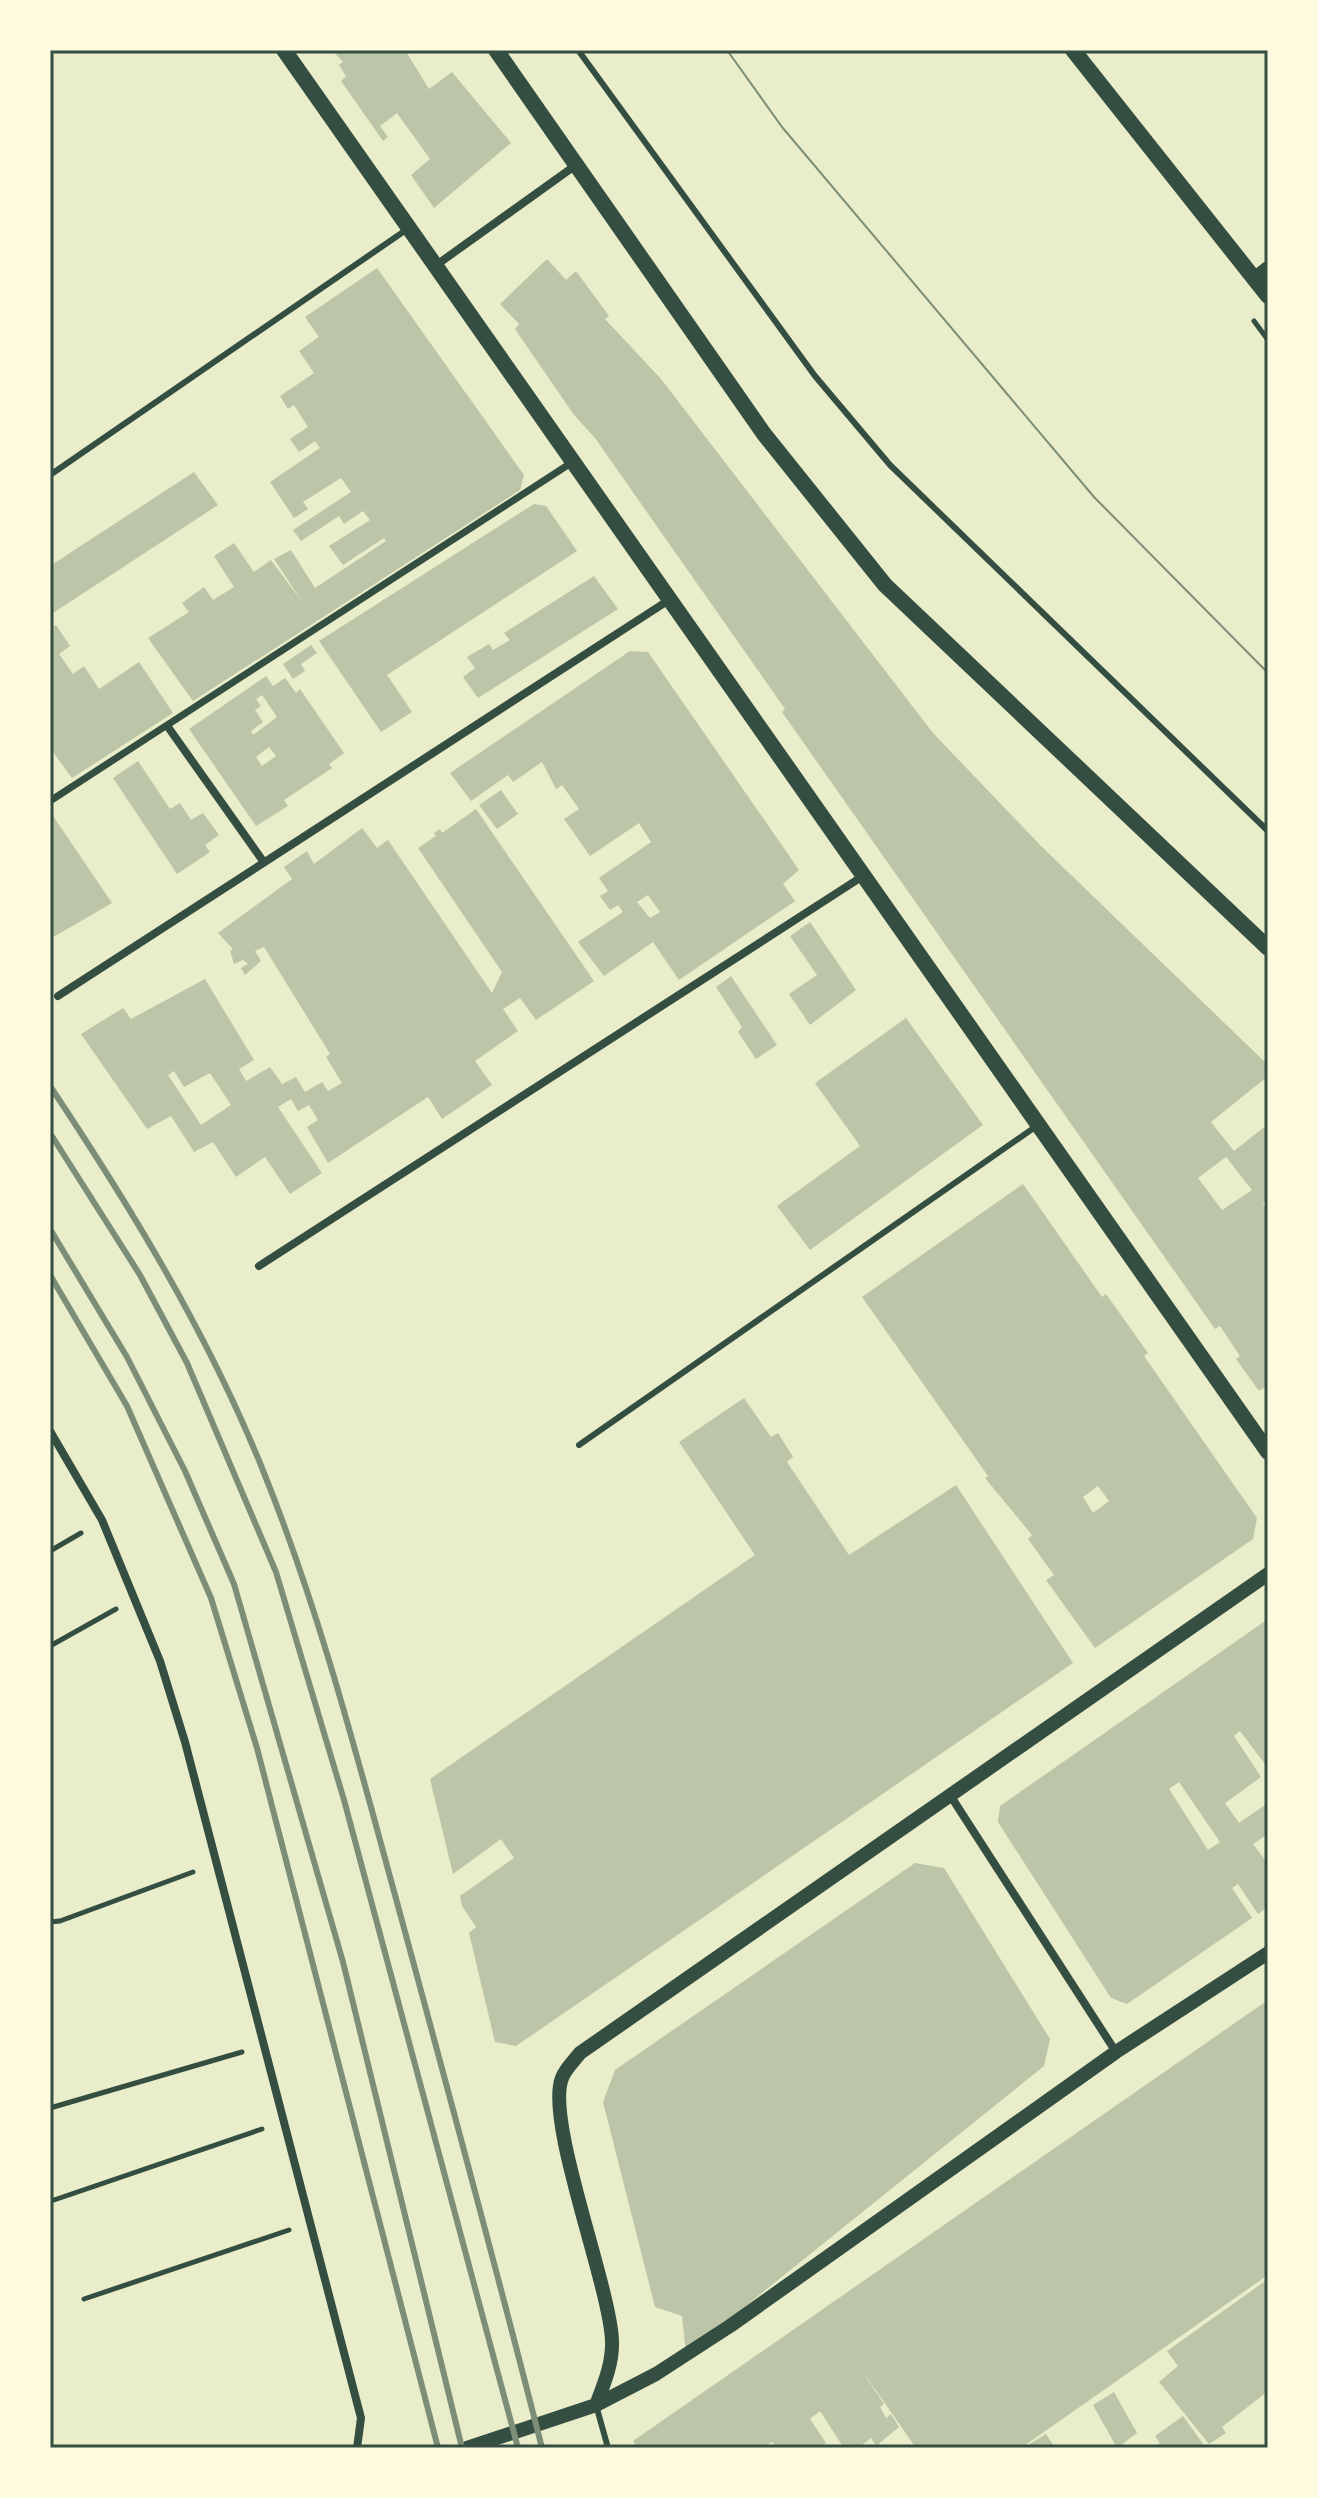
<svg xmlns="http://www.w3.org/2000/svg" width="1318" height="2498" font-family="Rubik,sans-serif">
<rect width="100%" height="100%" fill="#e9edc9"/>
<path fill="#bcc5a7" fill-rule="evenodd" d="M 332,50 L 405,50 L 429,89 L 452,72 L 511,143 L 434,208 L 411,175 L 430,159 L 397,113 L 380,126 L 388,137 L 383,141 L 341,81 L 346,76 L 339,65 L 343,62 Z
M 547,259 L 566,280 L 576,271 L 609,316 L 605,319 L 661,379 L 933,733 L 1041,846 L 1268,1065 L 1268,1076 L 1211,1122 L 1234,1151 L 1268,1124 L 1268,1199 L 1263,1203 L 1268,1212 L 1268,1385 L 1259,1391 L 1236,1359 L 1240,1356 L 1220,1326 L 1215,1329 L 782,712 L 785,709 L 595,438 L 574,415 L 515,329 L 519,324 L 500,304 ZM 1226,1157 L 1252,1190 L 1222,1210 L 1198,1178 Z
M 377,268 L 524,475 L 520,490 L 193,701 L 148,638 L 189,612 L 182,603 L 204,587 L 213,600 L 234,587 L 214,556 L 234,543 L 254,572 L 271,560 L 303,603 L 274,559 L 291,550 L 315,588 L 386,541 L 384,538 L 343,565 L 329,546 L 370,520 L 363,511 L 344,524 L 339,516 L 301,541 L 293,530 L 351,492 L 341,478 L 303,502 L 308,509 L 294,518 L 270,482 L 320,448 L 315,441 L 299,452 L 290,439 L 308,427 L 294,405 L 288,409 L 280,396 L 314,373 L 299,351 L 319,337 L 305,317 Z
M 194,472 L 218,505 L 50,615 L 50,566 Z
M 534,504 L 546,506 L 577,551 L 387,675 L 412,712 L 381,732 L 319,641 Z
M 594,576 L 618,609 L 478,698 L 463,677 L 475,668 L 467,657 L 489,644 L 493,650 L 510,640 L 504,633 Z
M 56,625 L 70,646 L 59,654 L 73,674 L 84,666 L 99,689 L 139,662 L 173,713 L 72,778 L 50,748 L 50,629 Z
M 311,645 L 317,653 L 301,664 L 305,671 L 293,679 L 283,664 Z
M 630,651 L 648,652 L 799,870 L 783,884 L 795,901 L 679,980 L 653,942 L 604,976 L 578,942 L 623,912 L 618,905 L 610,910 L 600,896 L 608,891 L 599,878 L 651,842 L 639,823 L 590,856 L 564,819 L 579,809 L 562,785 L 556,789 L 542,762 L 513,782 L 508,775 L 471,801 L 450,773 ZM 648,895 L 660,912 L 650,918 L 637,902 Z
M 266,676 L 273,686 L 285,678 L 296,693 L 300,689 L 344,753 L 329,764 L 332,768 L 284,800 L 288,806 L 256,826 L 189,729 ZM 262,695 L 277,717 L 253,735 L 251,731 L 263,722 L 255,710 L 261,706 L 256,699 ZM 269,747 L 276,756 L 262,766 L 256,757 Z
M 138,761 L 170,809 L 180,803 L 191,820 L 203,813 L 219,835 L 205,845 L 210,852 L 177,874 L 113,778 Z
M 501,790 L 518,814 L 497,829 L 479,805 Z
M 476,809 L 594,981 L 536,1020 L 520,998 L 503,1009 L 518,1031 L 475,1061 L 492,1085 L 442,1119 L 428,1097 L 328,1163 L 307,1127 L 318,1120 L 309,1105 L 298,1111 L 291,1099 L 278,1107 L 322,1173 L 290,1194 L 265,1157 L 236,1177 L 213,1142 L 194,1152 L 171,1116 L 147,1129 L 81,1034 L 123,1008 L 131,1019 L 205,979 L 254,1060 L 239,1069 L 246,1081 L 270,1067 L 282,1084 L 296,1077 L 305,1092 L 322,1082 L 328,1091 L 342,1083 L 326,1057 L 330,1054 L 264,947 L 255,951 L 261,961 L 245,975 L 241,968 L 248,964 L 243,960 L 234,964 L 230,951 L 233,949 L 218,933 L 292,879 L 284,867 L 307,851 L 314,864 L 362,828 L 377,848 L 388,840 L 492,993 L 502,972 L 418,848 L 436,836 L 434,833 L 440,829 L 442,833 ZM 174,1071 L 184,1087 L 210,1073 L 231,1105 L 201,1125 L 168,1075 Z
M 53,816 L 112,903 L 50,939 L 50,818 Z
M 810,922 L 856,990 L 810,1025 L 789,994 L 817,975 L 790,936 Z
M 731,976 L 777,1045 L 756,1059 L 738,1032 L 742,1027 L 716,987 Z
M 906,1018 L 983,1125 L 810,1250 L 777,1206 L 860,1146 L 815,1083 Z
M 1023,1184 L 1102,1297 L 1106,1294 L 1148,1353 L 1144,1356 L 1257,1518 L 1253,1539 L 1095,1648 L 1046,1580 L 1054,1575 L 1028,1539 L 1032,1535 L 985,1478 L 988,1476 L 862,1297 ZM 1098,1486 L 1109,1501 L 1093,1513 L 1083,1497 Z
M 744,1398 L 771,1437 L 778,1433 L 793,1457 L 787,1462 L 849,1555 L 956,1485 L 1073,1663 L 516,2046 L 495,2042 L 469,1933 L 476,1927 L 462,1906 L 460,1896 L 514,1858 L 501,1839 L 453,1874 L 430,1779 L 755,1555 L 679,1442 Z
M 1268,1619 L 1268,1768 L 1240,1731 L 1234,1736 L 1261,1777 L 1225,1803 L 1239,1823 L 1268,1803 L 1268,1834 L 1253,1844 L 1268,1864 L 1268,1907 L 1258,1914 L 1238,1884 L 1232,1888 L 1252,1918 L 1127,2004 L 1111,1998 L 1014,1847 L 998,1822 L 1000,1806 ZM 1179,1782 L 1220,1842 L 1208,1850 L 1169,1789 Z
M 915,1863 L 944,1868 L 1050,2039 L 1044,2066 L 686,2354 L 682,2316 L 655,2307 L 603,2102 L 615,2070 Z
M 1268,2000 L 1268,2275 L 1021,2448 L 916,2448 L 859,2366 L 884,2404 L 880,2407 L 886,2418 L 891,2414 L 899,2427 L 876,2446 L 871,2438 L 858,2448 L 844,2448 L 820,2411 L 810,2419 L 826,2443 L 819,2448 L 776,2448 L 772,2442 L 762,2448 L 638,2448 L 633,2441 Z
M 1268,2279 L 1268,2391 L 1222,2427 L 1226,2433 L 1209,2444 L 1159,2382 L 1178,2366 L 1167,2351 Z
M 1114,2392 L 1137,2433 L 1117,2448 L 1093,2405 Z
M 1183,2416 L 1206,2448 L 1154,2448 L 1160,2443 L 1155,2436 Z
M 1046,2434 L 1055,2448 L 1023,2448 Z"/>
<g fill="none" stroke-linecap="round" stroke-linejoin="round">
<path stroke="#344e41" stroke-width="5" d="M 1254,321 L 1268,340
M 50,1551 L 81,1533
M 50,1646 L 116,1609
M 50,1922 L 60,1921 L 193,1872
M 50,2108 L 242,2052
M 54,2200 L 262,2129
M 84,2299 L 289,2230"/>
<path stroke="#344e41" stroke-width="6" d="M 578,50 L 815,376 L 890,465 L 1268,831
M 50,475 L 406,230
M 579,1445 L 1038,1125
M 596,2405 L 608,2448"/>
<path stroke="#344e41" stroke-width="7" d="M 50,801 L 571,463"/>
<path stroke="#344e41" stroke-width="8" d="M 435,266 L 576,165
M 168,727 L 263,861
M 58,996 L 669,600
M 259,1266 L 863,876
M 50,1431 L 102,1520 L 160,1661 L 185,1742 L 361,2418 L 357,2448
M 950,1795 L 1116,2052"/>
<path stroke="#344e41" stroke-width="14" d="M 596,2405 C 604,2384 613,2363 612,2340 C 609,2283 545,2120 562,2078 C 565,2069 574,2061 580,2053 L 1268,1574
M 467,2448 L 596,2405 L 656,2374 L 730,2326 L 1116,2052 L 1268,1953"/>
<path stroke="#344e41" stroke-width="16" d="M 284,50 L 1268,1452
M 496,50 L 764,434 L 885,585 L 1268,948
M 1073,50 L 1268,296
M 1255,279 L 1268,269"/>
<path stroke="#7c8e77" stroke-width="2" d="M 727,50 L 782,127 L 1094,497 L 1268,673"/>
<path stroke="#7c8e77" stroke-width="6" d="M 50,1086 C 130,1206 205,1329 260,1463 C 320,1610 359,1764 401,1917 C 449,2094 497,2270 542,2448
M 50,1133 L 140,1275 L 187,1363 L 276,1572 L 344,1800 L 518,2448
M 50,1229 L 127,1357 L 185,1471 L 234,1584 L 343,1962 L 462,2448
M 50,1275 L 127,1406 L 211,1598 L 257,1748 L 438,2448"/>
</g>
<rect width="1318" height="2498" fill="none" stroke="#fefae0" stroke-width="104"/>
<rect x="52" y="52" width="1214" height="2394" fill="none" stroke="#344e41" stroke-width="3"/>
</svg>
